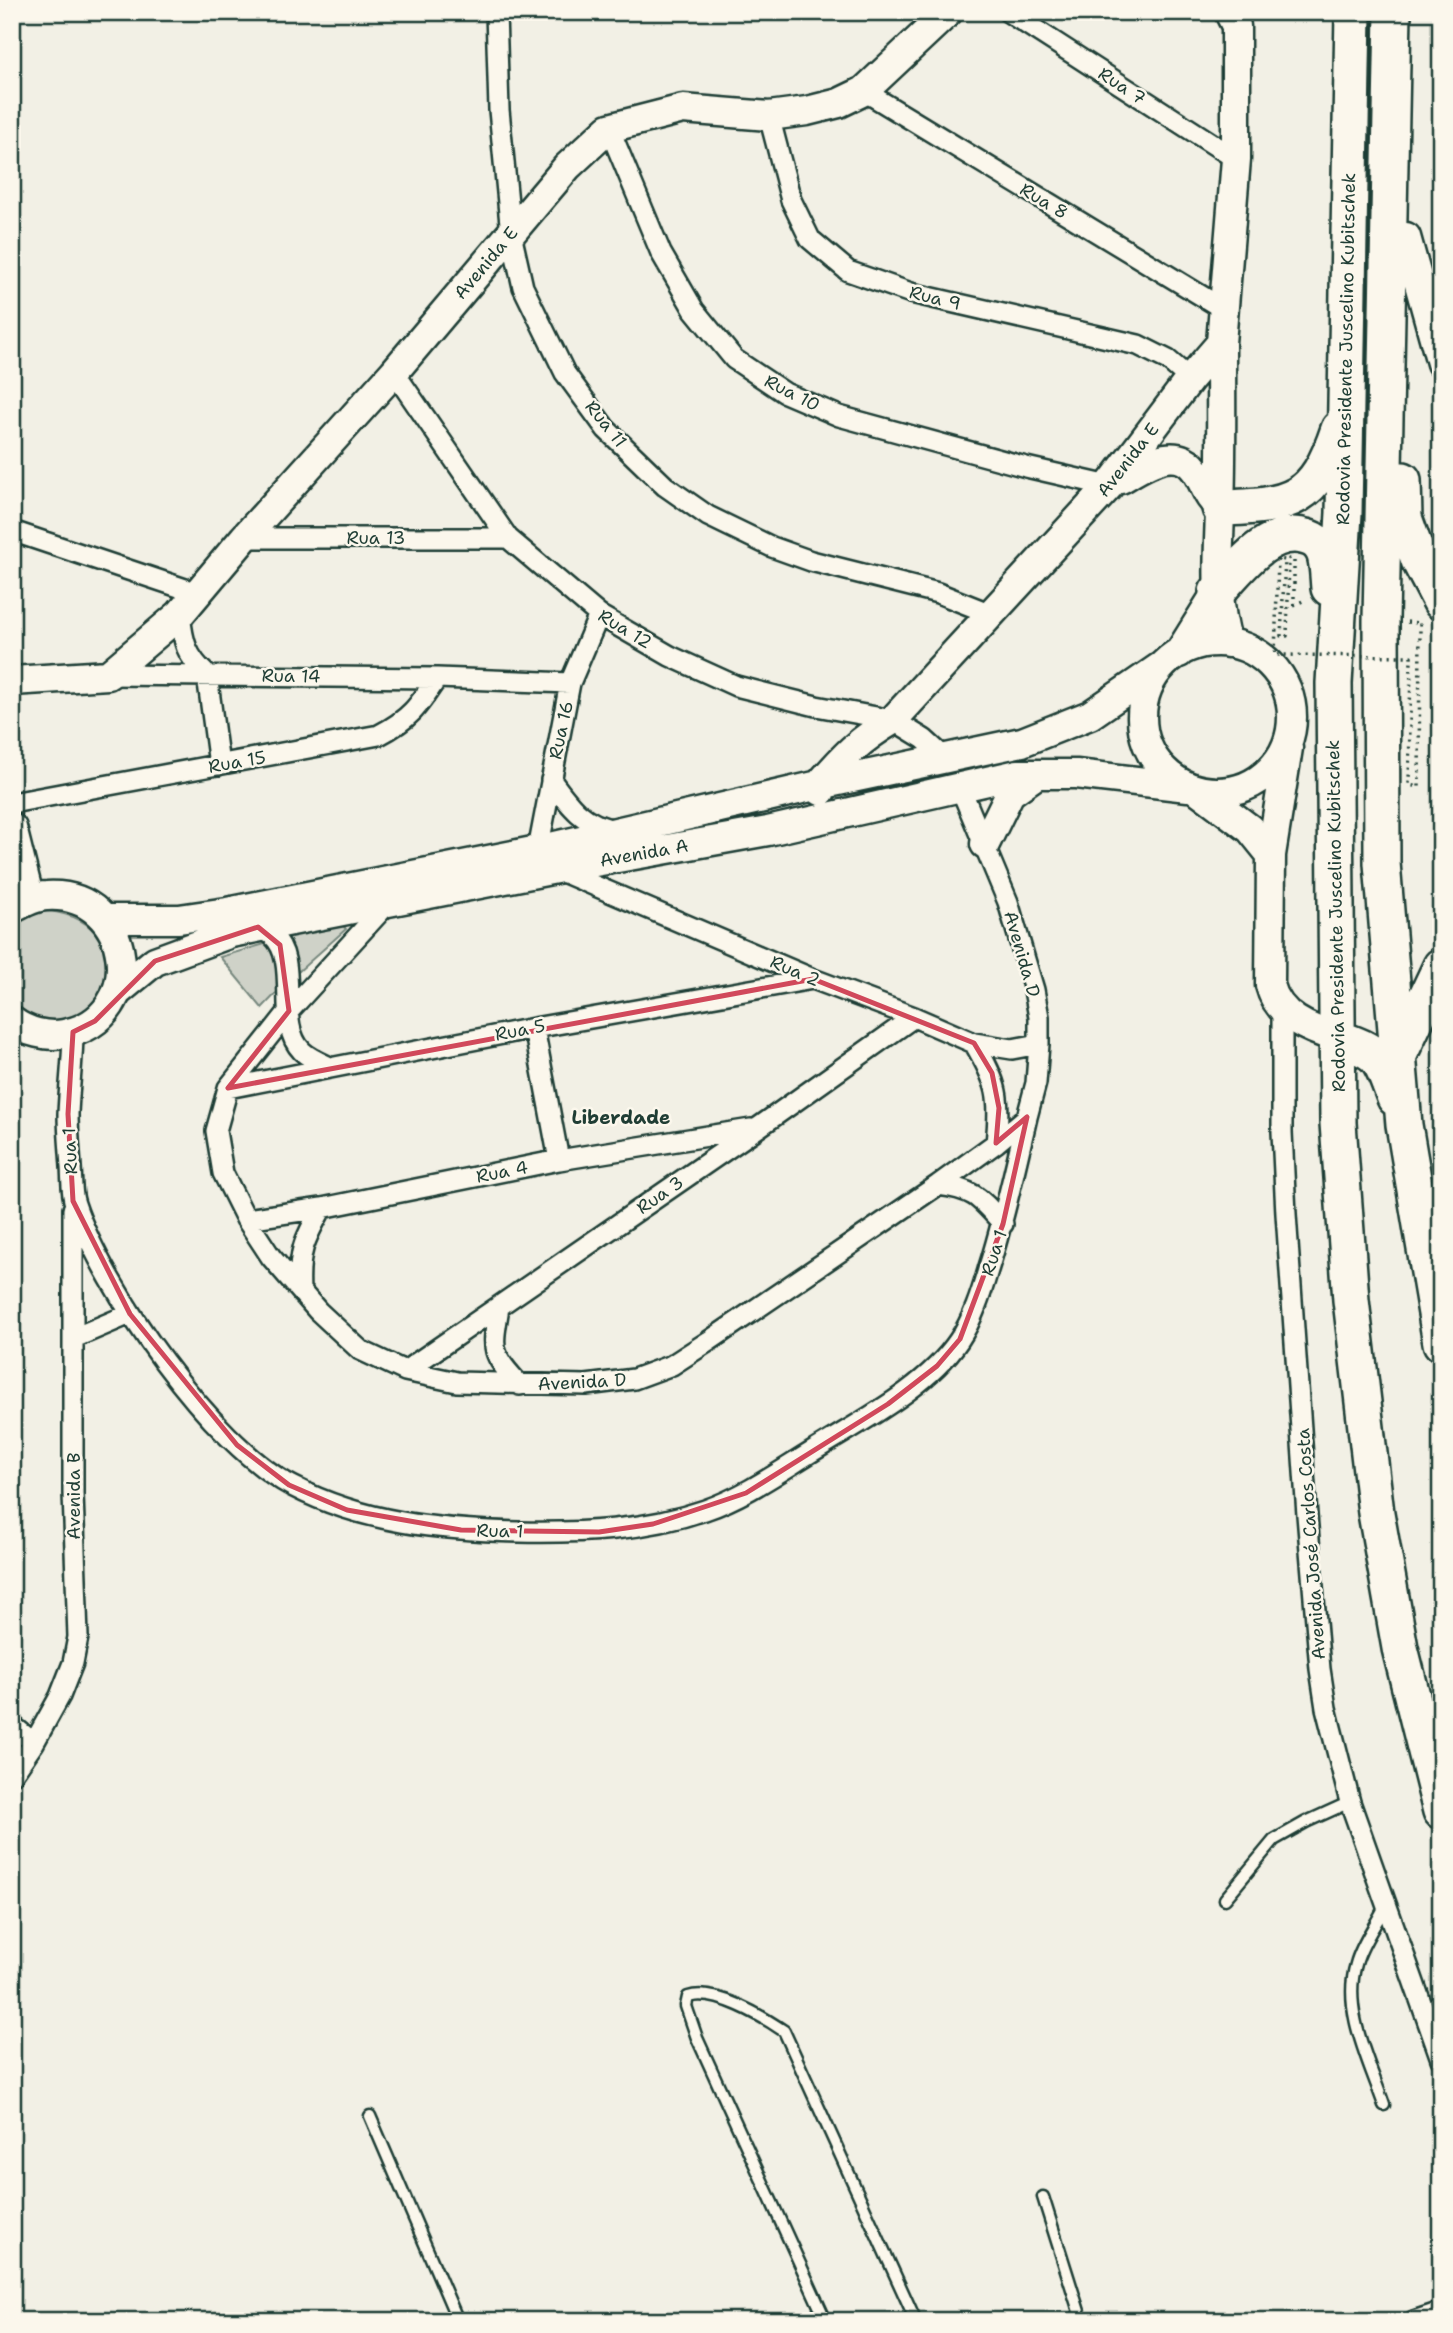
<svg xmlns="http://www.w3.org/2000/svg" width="1453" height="2333" font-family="'Shantell Sans',sans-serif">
<rect width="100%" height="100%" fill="#f2f0e5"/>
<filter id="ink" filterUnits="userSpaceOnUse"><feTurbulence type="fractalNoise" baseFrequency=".0143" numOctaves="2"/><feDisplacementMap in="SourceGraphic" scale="14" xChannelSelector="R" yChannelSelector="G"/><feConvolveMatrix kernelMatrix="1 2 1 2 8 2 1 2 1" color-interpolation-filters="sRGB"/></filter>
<g filter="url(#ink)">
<path fill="#cfd2c8" stroke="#77887e" stroke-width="2" d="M 48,911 C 154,922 102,1067 12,1007 L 12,927 L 30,915 Z
M 340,922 L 346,929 L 288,981 L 262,1008 L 220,957 Z"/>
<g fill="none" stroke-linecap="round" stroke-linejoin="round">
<defs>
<path id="lane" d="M 1225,1899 L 1274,1840 L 1306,1822 L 1350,1802
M 1384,2105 C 1369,2061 1342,2010 1356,1964 C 1361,1944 1376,1925 1385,1906
M 370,2116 L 458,2321
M 1043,2197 L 1082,2321
M 826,2321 L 697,2038 L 686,2006 L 688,1997 C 715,1988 762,2016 784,2031 L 916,2321"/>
<path id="street" d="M 496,12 L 499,110 L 511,234 L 523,287 L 565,373 L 606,429 L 665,486 L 708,516 L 772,547 L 811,561 L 938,593 L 991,614
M 1008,12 L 1236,159
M 864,91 L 1225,310
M 769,116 L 791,200 L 810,239 L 848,271 L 911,293 L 1138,345 L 1168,360 L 1190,379
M 609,128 L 661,253 L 694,310 L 734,359 L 785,393 L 839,416 L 1026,467 L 1109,486
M 394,372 L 508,538 L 599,615 L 670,656 L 736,686 L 816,706 L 893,720 L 924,739 L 945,758
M 12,531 L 197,593
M 244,538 L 508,538
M 180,614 C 183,642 186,656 207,675 L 219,765
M 108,675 L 437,678 L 570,683
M 551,780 C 569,805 584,826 617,830
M 12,803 L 379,735 C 410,719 418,707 437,678
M 538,850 L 570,683 L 599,615
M 558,870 L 813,979 L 914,1017 L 974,1043 L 1012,1049 L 1039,1044
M 389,902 L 289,1011 L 228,1088 L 216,1131 L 223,1173 L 246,1219 L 271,1257 L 318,1311 L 360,1350 L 405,1371 L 457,1382 L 586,1385 L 634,1379 L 672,1365 L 709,1341 L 938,1185 L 996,1143 L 1027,1117 L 1036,1083 L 1039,1044 L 1039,1017 L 1034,990 L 1008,902 L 960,787
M 258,927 C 262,929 268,932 272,935 C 302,962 274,1023 302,1051 C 309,1058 321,1063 330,1067
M 1282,1010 L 1282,1132 L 1286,1214 L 1307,1515 L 1320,1669 L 1326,1708 L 1350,1802 L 1441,2059
M 534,1028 L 559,1160
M 73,1032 C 73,1059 69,1087 68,1114 C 68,1132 70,1150 71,1167 C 72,1179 71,1193 75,1204 C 103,1289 212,1445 292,1486 C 363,1523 440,1530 519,1532 C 582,1533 644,1531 705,1510 C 743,1497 776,1474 810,1453 C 859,1422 926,1389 959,1340 C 973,1319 981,1294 988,1270 C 1004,1220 1015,1169 1027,1117
M 974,1043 C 998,1084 1001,1096 996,1143
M 228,1088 L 534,1028 L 813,979
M 938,1185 C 974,1189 980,1198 1003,1224
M 246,1219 L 322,1208 L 559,1160 L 751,1129
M 300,1290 C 298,1252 304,1240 322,1208
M 499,1307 C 492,1350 490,1353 520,1385
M 74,1338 L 130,1314
M 405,1371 L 759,1127 L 914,1017
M 12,1725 L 34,1743
M 12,1775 L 34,1743 L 60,1696 L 73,1663 L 78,1637 L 73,1493 L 73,1209
M 1414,2321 L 1441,2312"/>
<path id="secondary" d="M 1406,237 L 1441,363
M 1221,343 C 1221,399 1222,454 1220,510 C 1219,556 1214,599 1228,643
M 1121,479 C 1145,465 1180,440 1199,476 C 1208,491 1206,495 1220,508
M1142 717a75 75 0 1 1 150 0a75 75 0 1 1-150 0Z
M 1179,653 L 1217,592
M 12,681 L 108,675 L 180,614 L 244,538 L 394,372 L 567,167 L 609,128 L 683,109 L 769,116 L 807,111 L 839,103 L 864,91 L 948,12
M 1288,748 L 1271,855 L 1270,985 C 1278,1017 1309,1029 1338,1038
M 1198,790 L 1250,829 L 1271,855
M 821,791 L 819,785 C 844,756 859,740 893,720 L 1109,486 L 1190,379 L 1221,343 L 1236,159 L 1236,26 L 1229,12
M 12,828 L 30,900
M 985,844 L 1010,793 L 1037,774
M 12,909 C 23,903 35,896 47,896 C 134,891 150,1018 64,1034 C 47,1037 26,1032 12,1021
M 104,919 L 179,919 L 227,912 L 538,850 L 819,785 L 1022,742 L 1090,715 L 1160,667
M 116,993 L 155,961 L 231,933 L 556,869 L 768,831 L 1018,774 L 1076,774 L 1188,787"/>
<path id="highway" d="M 1353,12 L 1344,513 L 1334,683 L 1338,1123 L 1351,1300 L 1376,1513 L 1400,1648 L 1441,1811
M 1393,12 L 1381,621 L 1382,863 L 1404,1125 L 1441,1343
M 1403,480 L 1404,518 L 1419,560 L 1441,602
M 1220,508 C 1292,506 1315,501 1339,429
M 1217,592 C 1238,569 1270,525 1306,537 C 1315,539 1322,546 1325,555 C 1328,565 1328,578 1329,588
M 1338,1038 C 1382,1054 1379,1056 1395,1098
M 1399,1055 L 1441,966"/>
</defs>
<use href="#lane" stroke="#1f3d34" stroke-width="15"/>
<use href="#street" stroke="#1f3d34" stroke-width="24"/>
<use href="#secondary" stroke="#1f3d34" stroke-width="33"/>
<use href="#highway" stroke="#1f3d34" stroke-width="40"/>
<path stroke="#1f3d34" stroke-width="3.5" stroke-dasharray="2 5" stroke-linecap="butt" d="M 1294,605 L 1305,600
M 1407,622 L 1420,623"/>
<use href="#lane" stroke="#fbf7ec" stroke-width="10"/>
<use href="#street" stroke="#fbf7ec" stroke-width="19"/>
<use href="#secondary" stroke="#fbf7ec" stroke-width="28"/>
<use href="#highway" stroke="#fbf7ec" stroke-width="35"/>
<path stroke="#1f3d34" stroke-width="3.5" stroke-dasharray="2 5" stroke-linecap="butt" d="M 1294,605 L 1294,560 L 1289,559 L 1287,636 L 1281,636 L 1285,560 L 1278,559 L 1275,655 L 1411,656 L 1409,785 L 1419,787 L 1420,623"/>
</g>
</g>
<path fill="none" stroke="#d1495b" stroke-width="5" stroke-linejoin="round" d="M 258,927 L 280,945 L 289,1011 L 228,1088 L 813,979 L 974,1043 L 992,1073 L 999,1108 L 996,1143 L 1027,1117 L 1003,1224 L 960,1339 L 937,1366 L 888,1404 L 746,1493 L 653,1524 L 599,1532 L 461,1530 L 347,1510 L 289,1485 L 237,1445 L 130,1314 L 73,1201 L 68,1114 L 73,1032 L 95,1021 L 155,961 Z"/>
<g text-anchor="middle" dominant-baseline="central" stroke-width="5" stroke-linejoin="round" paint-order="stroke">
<g font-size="18" fill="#1f3d34" stroke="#fbf7ec">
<text transform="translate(1122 86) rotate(33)">Rua 7</text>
<text transform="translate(1044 201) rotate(31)">Rua 8</text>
<text transform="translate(486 263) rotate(-50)">Avenida E</text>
<text transform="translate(935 298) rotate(14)">Rua 9</text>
<text transform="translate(1346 349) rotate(-89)">Rodovia Presidente Juscelino Kubitschek</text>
<text transform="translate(792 393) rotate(27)">Rua 10</text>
<text transform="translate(606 424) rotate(51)">Rua 11</text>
<text transform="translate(1128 460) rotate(-52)">Avenida E</text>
<text x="376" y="538">Rua 13</text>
<text transform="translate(625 629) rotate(31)">Rua 12</text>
<text transform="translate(291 676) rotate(1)">Rua 14</text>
<text transform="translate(561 730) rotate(-78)">Rua 16</text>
<text transform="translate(237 762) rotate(-10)">Rua 15</text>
<text transform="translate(644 853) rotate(-10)">Avenida A</text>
<text transform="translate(1336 916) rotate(-91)">Rodovia Presidente Juscelino Kubitschek</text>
<text transform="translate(1022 954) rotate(74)">Avenida D</text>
<text transform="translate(795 971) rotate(23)">Rua 2</text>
<text transform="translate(520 1030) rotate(-11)">Rua 5</text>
<text transform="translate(70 1151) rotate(-93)">Rua 1</text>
<text transform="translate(502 1172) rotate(-11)">Rua 4</text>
<text transform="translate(660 1195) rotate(-35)">Rua 3</text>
<text transform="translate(994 1253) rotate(-72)">Rua 1</text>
<text transform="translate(582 1382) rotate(-3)">Avenida D</text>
<text transform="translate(74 1496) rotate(-90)">Avenida B</text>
<text transform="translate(500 1531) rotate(1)">Rua 1</text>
<text transform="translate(1311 1544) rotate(-94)">Avenida José Carlos Costa</text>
</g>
<g font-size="19" font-weight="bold" fill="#1f3d34" stroke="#fbf7ec">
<text x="621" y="1117">Liberdade</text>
</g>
</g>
<rect width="1453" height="2333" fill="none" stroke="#fbf7ec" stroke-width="42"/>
<rect x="21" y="21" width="1411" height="2291" fill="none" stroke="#1f3d34" stroke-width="2.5" filter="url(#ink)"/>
</svg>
